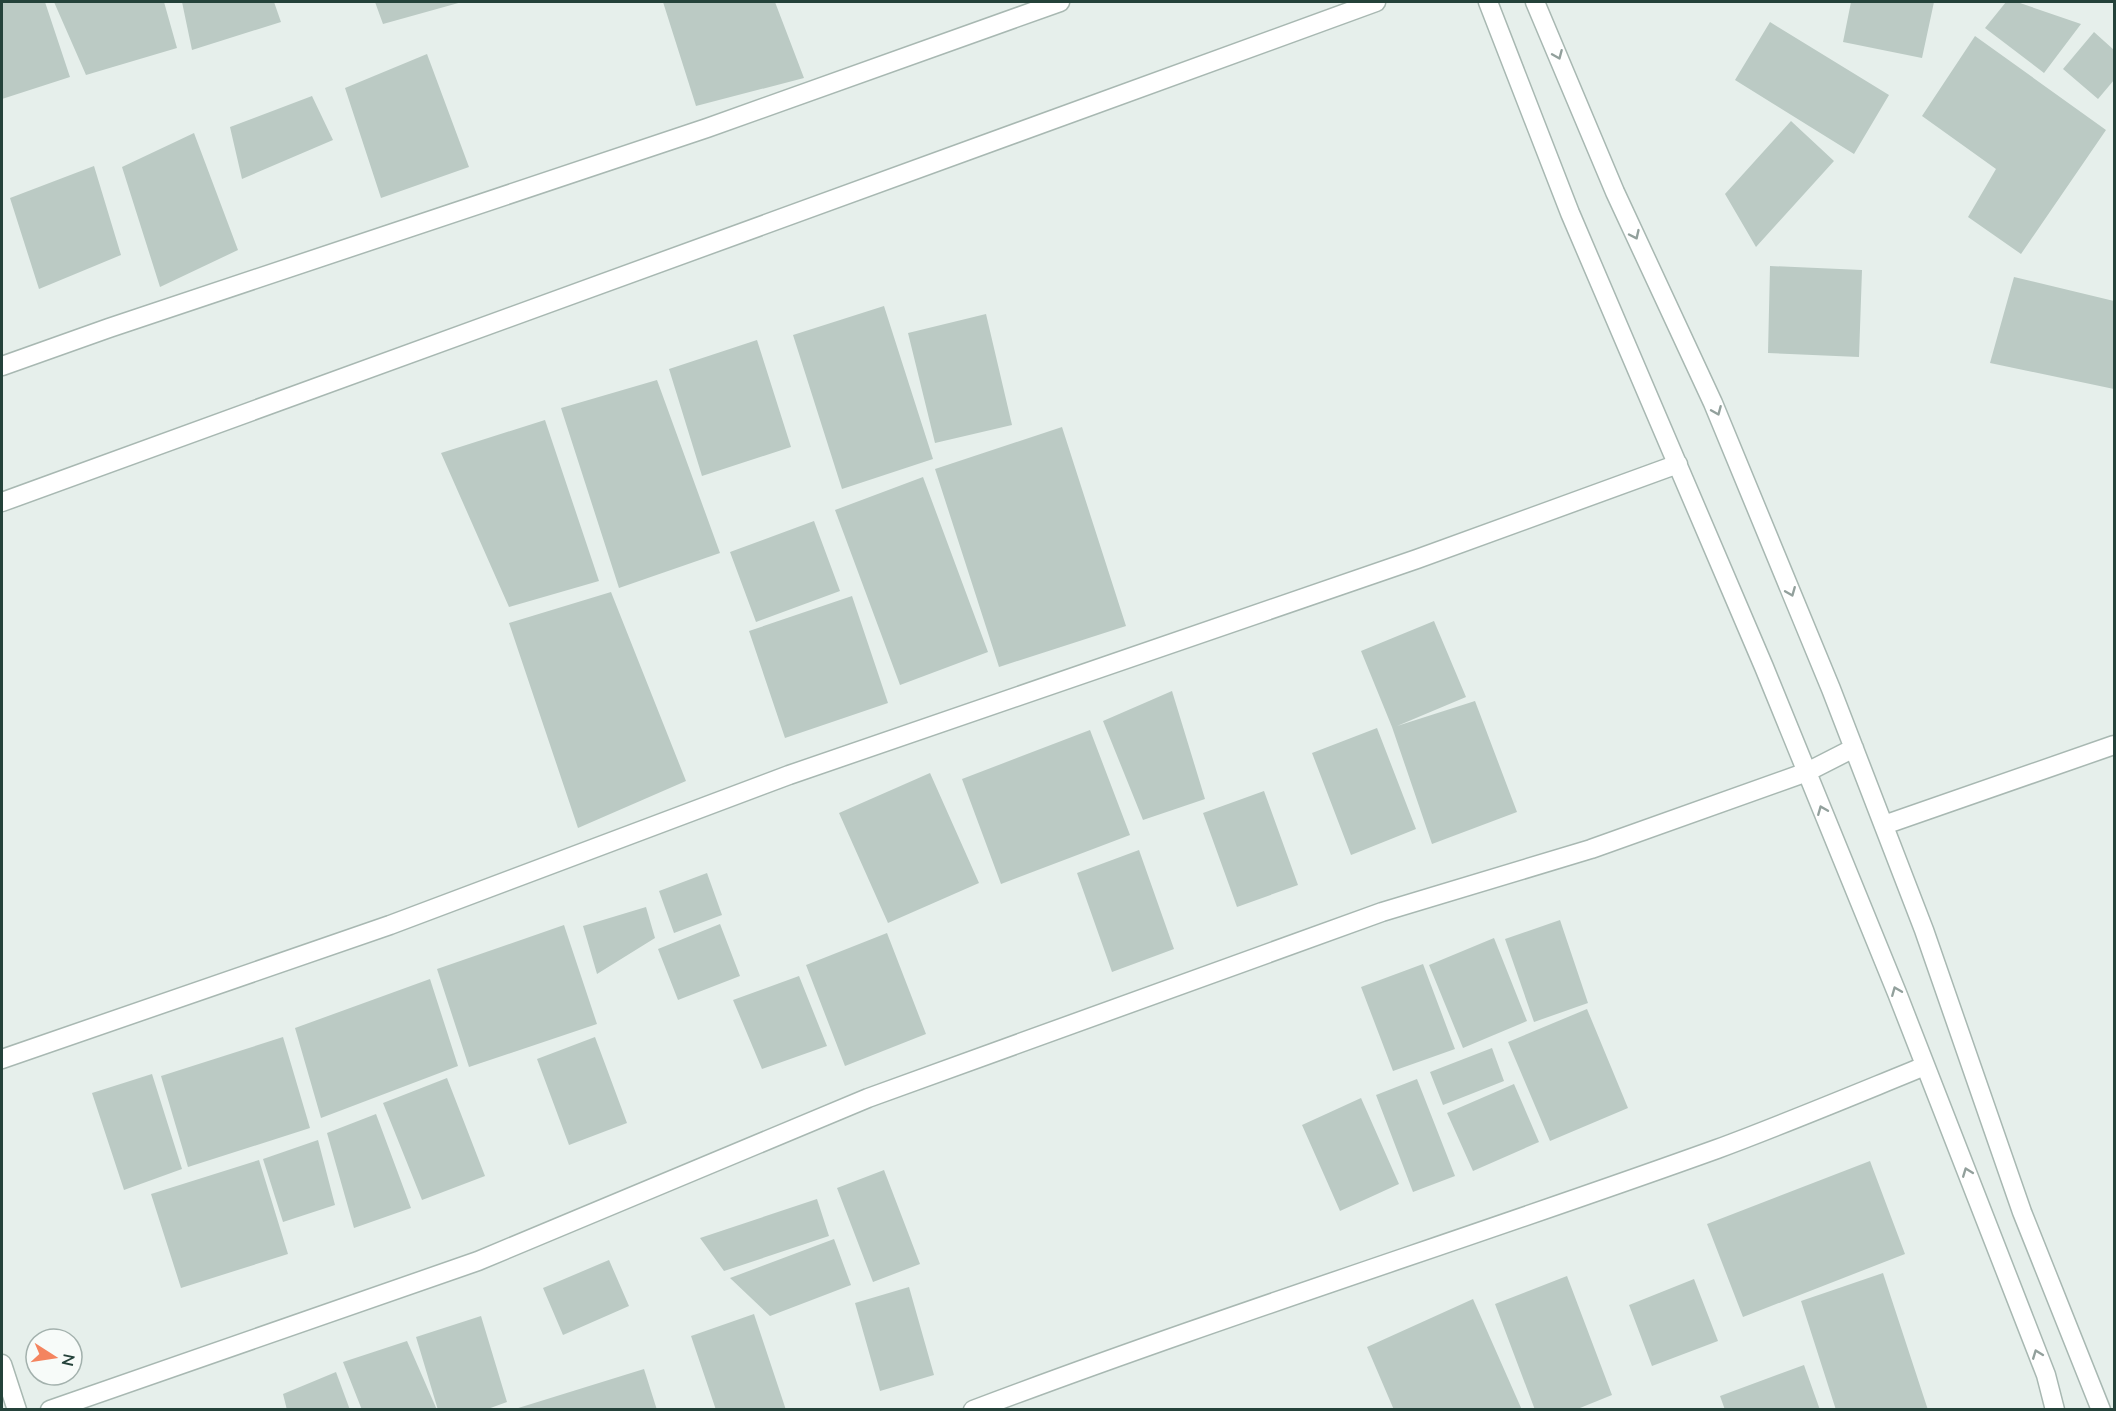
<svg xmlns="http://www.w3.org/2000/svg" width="2116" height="1411" font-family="Mulish,sans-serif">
<rect width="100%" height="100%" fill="#e6efeb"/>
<path fill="#bbcac4" d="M 2,2 L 45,2 L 70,77 L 2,99 Z
M 54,2 L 164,2 L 177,48 L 86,75 Z
M 182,2 L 274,2 L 281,22 L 192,50 Z
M 375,2 L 462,2 L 383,24 Z
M 663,2 L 775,2 L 804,78 L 696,106 Z
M 1851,2 L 1934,2 L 1922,58 L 1843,42 Z
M 2006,2 L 2017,2 L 2081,24 L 2044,73 L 1985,28 Z
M 1770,22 L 1889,95 L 1854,154 L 1735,80 Z
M 2094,32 L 2114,50 L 2114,80 L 2098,99 L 2063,69 Z
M 1975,36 L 2106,130 L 2021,254 L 1968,217 L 1996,169 L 1922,116 Z
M 427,54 L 469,167 L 381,198 L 345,88 Z
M 312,96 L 333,140 L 242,179 L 230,127 Z
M 1791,121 L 1834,161 L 1756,247 L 1725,194 Z
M 194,133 L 238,250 L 160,287 L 122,167 Z
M 94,166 L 121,255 L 39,289 L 10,198 Z
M 1770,266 L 1862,270 L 1859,357 L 1768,353 Z
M 2014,277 L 2114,301 L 2114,389 L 1990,363 Z
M 884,306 L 933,459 L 842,489 L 793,335 Z
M 986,314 L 1012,425 L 935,443 L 908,333 Z
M 757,340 L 791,447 L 702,476 L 669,369 Z
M 657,380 L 720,553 L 619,588 L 561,408 Z
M 545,420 L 599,581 L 509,607 L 441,453 Z
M 1062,427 L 1126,626 L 999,667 L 935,469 Z
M 923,477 L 988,652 L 900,685 L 835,510 Z
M 814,521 L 840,591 L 756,622 L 730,552 Z
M 611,592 L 686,781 L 578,828 L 509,623 Z
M 852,596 L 888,703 L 785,738 L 749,631 Z
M 1434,621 L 1466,697 L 1397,726 L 1475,701 L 1517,812 L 1432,844 L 1392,727 L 1361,651 Z
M 1172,691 L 1205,799 L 1143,820 L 1103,721 Z
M 1377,728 L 1416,829 L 1351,855 L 1312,753 Z
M 1090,730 L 1130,835 L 1001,884 L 962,779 Z
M 930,773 L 979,883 L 888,923 L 839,813 Z
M 1264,791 L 1298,885 L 1237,907 L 1203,813 Z
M 1139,850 L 1174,949 L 1112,972 L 1077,873 Z
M 707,873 L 722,915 L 674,933 L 659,891 Z
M 646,907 L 655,938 L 597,974 L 583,926 Z
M 1560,920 L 1588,1003 L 1534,1022 L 1505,939 Z
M 720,924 L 740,976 L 678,1000 L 658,949 Z
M 564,925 L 597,1024 L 469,1067 L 437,969 Z
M 887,933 L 926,1034 L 845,1066 L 806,965 Z
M 1494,938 L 1527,1021 L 1463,1048 L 1429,965 Z
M 1423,964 L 1455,1049 L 1393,1071 L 1361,987 Z
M 799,976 L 827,1046 L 762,1069 L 733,1000 Z
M 430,979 L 458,1066 L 321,1118 L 295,1028 Z
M 1587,1009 L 1628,1108 L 1550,1141 L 1508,1042 Z
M 283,1037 L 310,1128 L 188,1167 L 161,1076 Z
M 595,1037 L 627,1123 L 569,1145 L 537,1059 Z
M 1492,1048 L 1504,1081 L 1443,1105 L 1430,1072 Z
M 152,1074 L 182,1169 L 124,1190 L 92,1093 Z
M 447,1078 L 485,1176 L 422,1200 L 383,1103 Z
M 1417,1079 L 1455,1176 L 1413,1192 L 1376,1095 Z
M 1514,1084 L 1539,1142 L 1473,1171 L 1447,1113 Z
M 1361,1098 L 1399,1184 L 1340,1211 L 1302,1125 Z
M 376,1114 L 411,1208 L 354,1228 L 327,1133 Z
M 318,1140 L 335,1205 L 283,1222 L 263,1159 Z
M 259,1160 L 288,1254 L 181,1288 L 151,1194 Z
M 1870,1161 L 1905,1254 L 1743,1317 L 1707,1224 Z
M 884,1170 L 920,1264 L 873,1282 L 837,1188 Z
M 817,1199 L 829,1236 L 724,1271 L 700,1238 Z
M 834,1239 L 851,1285 L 770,1316 L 730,1278 Z
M 609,1260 L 629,1306 L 563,1335 L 543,1288 Z
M 1883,1273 L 1928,1410 L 1836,1410 L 1801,1301 Z
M 1567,1276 L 1612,1395 L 1575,1410 L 1535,1410 L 1495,1304 Z
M 1694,1279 L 1718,1341 L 1652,1366 L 1629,1305 Z
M 909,1287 L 934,1375 L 880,1391 L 855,1303 Z
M 1473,1299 L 1522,1410 L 1394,1410 L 1367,1347 Z
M 754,1314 L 786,1410 L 716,1410 L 691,1336 Z
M 481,1316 L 507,1402 L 485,1410 L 438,1410 L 416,1337 Z
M 407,1341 L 437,1410 L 362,1410 L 343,1362 Z
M 1804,1365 L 1820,1410 L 1725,1410 L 1720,1396 Z
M 644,1369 L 657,1410 L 515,1410 L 515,1409 Z
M 336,1372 L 350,1410 L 287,1410 L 283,1394 Z"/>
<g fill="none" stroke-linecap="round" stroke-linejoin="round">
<defs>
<path id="minor" d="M 1488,2 L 1570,213 L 1764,667 L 1897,993 L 2046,1375 L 2055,1410
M 1535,2 L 1615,192 L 1713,403 L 1831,689 L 1924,930 L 2022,1212 L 2101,1410
M 2,366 L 109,328 L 707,128 L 1060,2
M 2,502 L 1376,2
M 1884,825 L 2114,745
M 2,1059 L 390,925 L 789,775 L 1417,559 L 1678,464
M 2,1364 L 17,1410
M 50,1410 L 478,1261 L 868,1098 L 1382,912 L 1591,849 L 1807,772 L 1854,748
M 973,1410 C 1219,1317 1470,1238 1717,1149 C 1787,1123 1856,1094 1925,1066"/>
</defs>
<use href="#minor" stroke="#a8b8b2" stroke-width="21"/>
<use href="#minor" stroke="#fff" stroke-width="18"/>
</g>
<defs><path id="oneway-chevron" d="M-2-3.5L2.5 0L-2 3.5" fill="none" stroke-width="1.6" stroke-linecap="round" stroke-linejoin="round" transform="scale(1.5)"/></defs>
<g stroke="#92a09c">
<use href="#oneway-chevron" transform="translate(1558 55) rotate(67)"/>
<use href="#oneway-chevron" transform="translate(1635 235) rotate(65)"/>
<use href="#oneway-chevron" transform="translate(1717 411) rotate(67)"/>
<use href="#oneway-chevron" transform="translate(1791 592) rotate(68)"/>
<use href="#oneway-chevron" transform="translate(1822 810) rotate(-112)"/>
<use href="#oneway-chevron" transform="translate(1896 991) rotate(-112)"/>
<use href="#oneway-chevron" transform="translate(1967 1172) rotate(-111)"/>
<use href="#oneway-chevron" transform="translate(2037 1354) rotate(-111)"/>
</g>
<rect width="2116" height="1411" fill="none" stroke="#24423a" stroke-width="6"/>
<g transform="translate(54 1357) rotate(102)"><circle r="28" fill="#f7fbf9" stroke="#a3b1ad" stroke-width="1.5"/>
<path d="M0-4.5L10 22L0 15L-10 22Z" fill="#f4845f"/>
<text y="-9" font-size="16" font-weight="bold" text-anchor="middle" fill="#24423a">N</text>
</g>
</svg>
